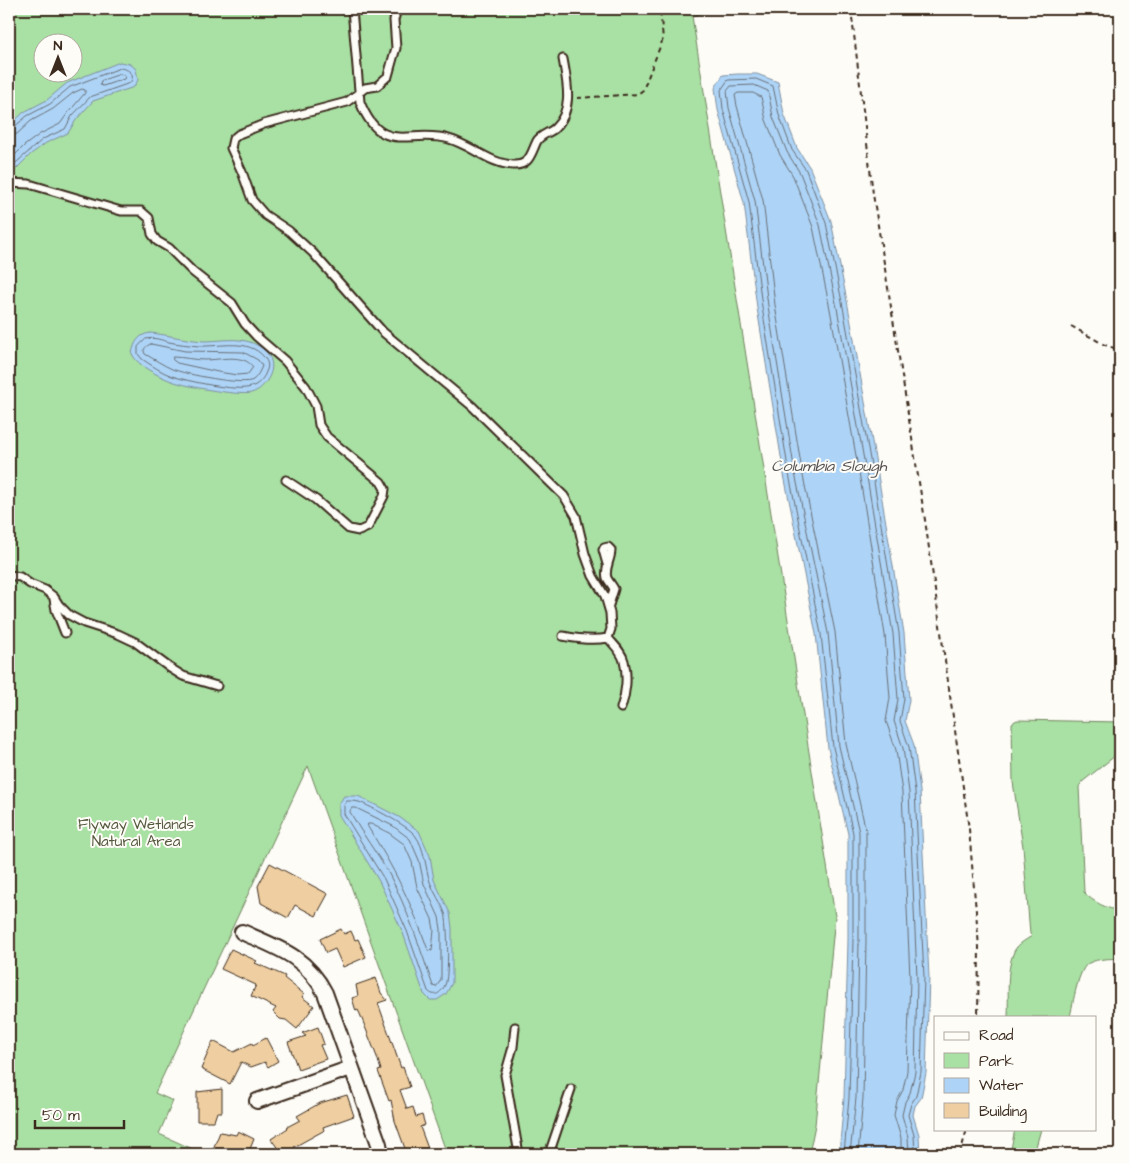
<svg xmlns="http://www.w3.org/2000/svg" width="1129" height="1163" font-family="'Architects Daughter',sans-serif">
<rect width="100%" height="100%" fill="#fdfcf7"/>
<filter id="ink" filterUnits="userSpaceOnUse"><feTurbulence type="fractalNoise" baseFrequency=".02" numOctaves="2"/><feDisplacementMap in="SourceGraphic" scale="10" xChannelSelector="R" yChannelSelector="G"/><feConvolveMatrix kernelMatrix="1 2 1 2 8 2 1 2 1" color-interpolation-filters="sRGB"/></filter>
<g filter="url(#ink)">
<path fill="#a9e0a3" stroke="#728560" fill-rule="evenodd" d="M 9,9 L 719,9 L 692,16 L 835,916 L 815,1125 L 809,1154 L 447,1154 L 308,766 L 155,1093 L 173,1101 L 159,1134 L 204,1154 L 9,1154 ZM 42,42 L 72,42 L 72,72 L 42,72 Z
M 1017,720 L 1120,722 L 1120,752 L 1082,782 L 1079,787 L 1084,892 C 1092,902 1108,909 1120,911 L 1120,958 C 1110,959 1099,958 1089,963 C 1078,968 1073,1004 1070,1017 L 1008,1017 C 1009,998 1006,971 1013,954 C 1016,945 1024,941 1032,936 L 1030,934 L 1023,847 L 1013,782 L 1012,723 Z
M 1015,1129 L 1041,1129 L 1034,1154 L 1010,1154 Z"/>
<path fill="#add4f7" stroke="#7f90a0" d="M 120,62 L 130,64 L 136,69 L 138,80 L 134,87 L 93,101 L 76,120 L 68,133 L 46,143 L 31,154 L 12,173 L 9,174 L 9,126 L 24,112 L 47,100 L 67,83 Z
M 738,74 L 757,74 L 778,82 L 784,114 L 797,148 L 810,168 L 831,221 L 848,306 L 879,481 L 904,633 L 909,700 L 905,721 L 914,745 L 920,791 L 929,977 L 926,1073 L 921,1098 L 915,1106 L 913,1115 L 919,1135 L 920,1154 L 839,1154 L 844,1098 L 848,940 L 848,834 L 828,748 L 816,634 L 784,475 L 757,308 L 744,203 L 718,110 L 715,88 L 723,75 Z
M 151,333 C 169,335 186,340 204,341 C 218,341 232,338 246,341 C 267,346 280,362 266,382 C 262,387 258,391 251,393 C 238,396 182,386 169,380 C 157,375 138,366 132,354 C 134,342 139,334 151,333 Z
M 344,796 L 358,796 L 399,817 L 419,831 L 430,856 L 434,880 L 450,913 L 452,928 L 452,983 L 446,994 L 437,1000 L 430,1000 L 424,994 L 403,933 L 379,881 L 339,815 L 339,804 Z"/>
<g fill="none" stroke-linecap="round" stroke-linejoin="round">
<path stroke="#696e75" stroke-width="1" d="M 121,74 L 125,76 L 124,79 L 103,86 L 100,85 L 101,81 Z
M 9,129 L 13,128 L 27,116 L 50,104 L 70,87 L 120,68 C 129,69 136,74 130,83 L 90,97 L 72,116 L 65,129 L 43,139 L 9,169
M 9,136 L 17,134 L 31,121 L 53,109 L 73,93 L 82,89 L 85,90 L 85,93 L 68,113 L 60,124 L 40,134 L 24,146 L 9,161
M 146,339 C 155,337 161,340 169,342 C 178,344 189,345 199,346 C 221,347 248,338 264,357 C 268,362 269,366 266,372 C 264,378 258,385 251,387 C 237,392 187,381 172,376 C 161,372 151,365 142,359 L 138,354 L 138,347 Z
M 151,344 L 185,351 L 243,352 L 258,360 L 262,366 C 260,371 257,377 253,380 C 244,386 184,374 172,369 C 163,365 154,359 145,354 C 142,349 147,345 151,344 Z
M 173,357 C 183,357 194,360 205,360 C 220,360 243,353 253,367 L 248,374 L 237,375 L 218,372 L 177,363 L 173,360 Z
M 347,801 C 351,801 355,801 359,802 C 370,806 408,826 415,835 C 425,848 425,867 430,882 C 434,893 441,902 445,913 C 448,922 449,978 445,985 C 441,993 435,998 428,991 L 407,931 L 384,879 L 344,814 L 344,806 Z
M 352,808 L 356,808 L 393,826 L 410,839 L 419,860 L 424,884 L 439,917 L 441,929 L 441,980 L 436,987 L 433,986 C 420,948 408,910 389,874 C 377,853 362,834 350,812 Z
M 368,824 L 371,824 L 389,833 L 404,844 L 412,862 L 417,887 L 432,919 L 434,930 L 432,951 L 428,950 C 413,906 393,866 368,827 Z
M 844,1154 L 849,1098 L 853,940 L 853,833 L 833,747 L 821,634 L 789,474 L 762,307 L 749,202 L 723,109 L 721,90 L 728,80 L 756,79 L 773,86 L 779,115 L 792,150 L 806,170 L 826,223 L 843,307 L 874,482 L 899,633 L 904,699 L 900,721 L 909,747 L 915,791 L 924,977 L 921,1072 L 916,1096 L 911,1104 L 908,1115 L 914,1135 L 915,1154
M 850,1154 L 856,1098 L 859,941 L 859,832 L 839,746 L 828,633 L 795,473 L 768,306 L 755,201 L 729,108 L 727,91 L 731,86 L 754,85 L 768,91 L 773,117 L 787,152 L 800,173 L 820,225 L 837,308 L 868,483 L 893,634 L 898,699 L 894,721 L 903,748 L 909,792 L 917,978 L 915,1072 L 910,1093 L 905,1102 L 902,1115 L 908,1137 L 909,1154
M 858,1154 L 863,1098 L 866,941 L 866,831 L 846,744 L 835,632 L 802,471 L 775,305 L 763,200 L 737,106 L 735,95 L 738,93 L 753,93 L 761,97 L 766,120 L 780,155 L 793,176 L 813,227 L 830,309 L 861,484 L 885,635 L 890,698 L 886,721 L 896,750 L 902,792 L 910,978 L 907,1071 L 903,1090 L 897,1101 L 894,1115 L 901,1138 L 901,1154"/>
</g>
<path fill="#efcfa1" stroke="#3b2a1e" d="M 270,863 L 328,894 L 316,916 L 295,905 L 288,918 L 261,903 L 258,886 Z
M 341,929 L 344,934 L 351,931 L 355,940 L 358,939 L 366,957 L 343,967 L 335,949 L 326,953 L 320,939 Z
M 231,949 L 257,961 L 255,963 L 285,976 L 284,978 L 304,994 L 302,997 L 314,1006 L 297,1029 L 286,1020 L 280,1019 L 273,1012 L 276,1008 L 251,996 L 256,985 L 221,969 Z
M 376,978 L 381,993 L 387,1000 L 378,1003 L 401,1068 L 403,1067 L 410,1087 L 400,1090 L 407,1109 L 413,1107 L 416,1117 L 422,1115 L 425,1125 L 420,1127 L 430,1154 L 407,1154 L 395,1121 L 391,1100 L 389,1101 L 378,1071 L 381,1070 L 377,1057 L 360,1014 L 358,1010 L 356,1011 L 352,998 L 358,996 L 356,985 Z
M 318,1027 L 324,1044 L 320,1045 L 326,1059 L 298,1069 L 288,1042 L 306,1036 L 302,1033 Z
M 266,1038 L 278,1061 L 268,1067 L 265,1062 L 251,1067 L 241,1062 L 230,1084 L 201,1069 L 213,1041 L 234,1052 L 252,1043 L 253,1045 Z
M 222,1089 L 222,1112 L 217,1112 L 214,1121 L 197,1121 L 197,1092 Z
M 347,1095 L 354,1116 L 323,1127 L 324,1130 L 323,1131 L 294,1147 L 299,1154 L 282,1154 L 271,1139 L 288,1128 L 287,1127 L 300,1120 L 297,1116 L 320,1103 Z
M 238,1131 L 254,1139 L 248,1154 L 226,1154 L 213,1149 L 220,1132 L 236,1135 Z"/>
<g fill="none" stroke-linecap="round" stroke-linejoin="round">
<defs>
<path id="lane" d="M 352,9 L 360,102 C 382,157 410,128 449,139 C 471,145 490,164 513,165 C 530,166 531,153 537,141 C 541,134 550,133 555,128 C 574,110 567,82 563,59
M 397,9 L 394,20 L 396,48 L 393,58 L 388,76 L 377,86 L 365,88 L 347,102 L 264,124 L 239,134 L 233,139 L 231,148 L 242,172 L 252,200 L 265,215 L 289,231 L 313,253 L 383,332 L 472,406 L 564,496 L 576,516 L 585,554 L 593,576 L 605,596 L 610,613 L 611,629 L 608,638 C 593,641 578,639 563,636
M 9,183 L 29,184 L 121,211 L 141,211 L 149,218 L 152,234 L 157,241 L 169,248 L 193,272 L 232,303 L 245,324 L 256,336 L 285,361 L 306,387 L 316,406 L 319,425 L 327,437 L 381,482 L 385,489 L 384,496 L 368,527 L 359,531 L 349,529 L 316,500 L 286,480
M 607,564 L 603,550 L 604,548 L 608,547 L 611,550 C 611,560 604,568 607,578 C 609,582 612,585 614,589 L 609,605
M 9,575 L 20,577 L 30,584 L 45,590 L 54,597 L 59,605 L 69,615 L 84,623 L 118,634 L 135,642 L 170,668 L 183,676 L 217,686
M 54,599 L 56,610 L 65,633
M 608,638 C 614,645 622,652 624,661 C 628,676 626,694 621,708
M 515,1027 L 513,1047 L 505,1075 L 519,1154
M 549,1154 L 571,1089"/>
<path id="street" d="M 242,932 C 278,948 306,956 325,993 L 379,1144 L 381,1154
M 257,1101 L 351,1068"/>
</defs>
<use href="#lane" stroke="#3b2a1e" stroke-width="11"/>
<use href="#street" stroke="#3b2a1e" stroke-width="18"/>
<path stroke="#3b2a1e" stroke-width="2" stroke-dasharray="5 4" stroke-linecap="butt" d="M 851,9 L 873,194 L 925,520 L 969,829 L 979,947 L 978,1017
M 577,98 L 638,94 L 643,90 L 663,39 L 660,9
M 1071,326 L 1105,345 L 1120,350
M 960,1154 L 967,1129"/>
<use href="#lane" stroke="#fdfcf7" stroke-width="7"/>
<use href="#street" stroke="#fdfcf7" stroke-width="14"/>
</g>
</g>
<g text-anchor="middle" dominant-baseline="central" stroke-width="4" stroke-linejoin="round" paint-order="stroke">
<g font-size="15" fill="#56583f" stroke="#fdfcf7">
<text x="136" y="824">Flyway Wetlands<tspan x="136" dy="17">Natural Area</tspan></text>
</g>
<g font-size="16" font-style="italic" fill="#585454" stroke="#fdfcf7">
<text x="829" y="466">Columbia Slough</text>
</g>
</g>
<rect width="1129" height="1163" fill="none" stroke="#fdfcf7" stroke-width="30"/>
<rect x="15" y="15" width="1099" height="1133" fill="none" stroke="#3b2a1e" stroke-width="2" filter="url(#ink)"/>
<rect x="934" y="1016" width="162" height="115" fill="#fdfcf7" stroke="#afa8a0"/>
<rect x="944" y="1032" width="25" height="8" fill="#fdfcf7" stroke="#afa8a0"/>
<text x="979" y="1040" font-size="15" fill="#3b2a1e">Road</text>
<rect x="944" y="1053" width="25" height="15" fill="#a9e0a3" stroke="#afa8a0"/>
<text x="979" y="1066" font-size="15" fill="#3b2a1e">Park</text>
<rect x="944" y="1078" width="25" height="15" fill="#add4f7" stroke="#afa8a0"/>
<text x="979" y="1090" font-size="15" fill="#3b2a1e">Water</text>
<rect x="944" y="1103" width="25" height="15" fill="#efcfa1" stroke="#afa8a0"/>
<text x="979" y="1116" font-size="15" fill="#3b2a1e">Building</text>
<g transform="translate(58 58)"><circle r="24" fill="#fdfcf7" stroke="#afa8a0"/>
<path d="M0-4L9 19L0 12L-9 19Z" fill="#3b2a1e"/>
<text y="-8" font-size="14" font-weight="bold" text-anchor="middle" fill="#3b2a1e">N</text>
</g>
<path d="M35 1120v8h89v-8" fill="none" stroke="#3b2a1e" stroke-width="2.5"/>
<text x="42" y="1120" font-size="15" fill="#3b2a1e" stroke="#fdfcf7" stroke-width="4" paint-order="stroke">50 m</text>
</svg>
